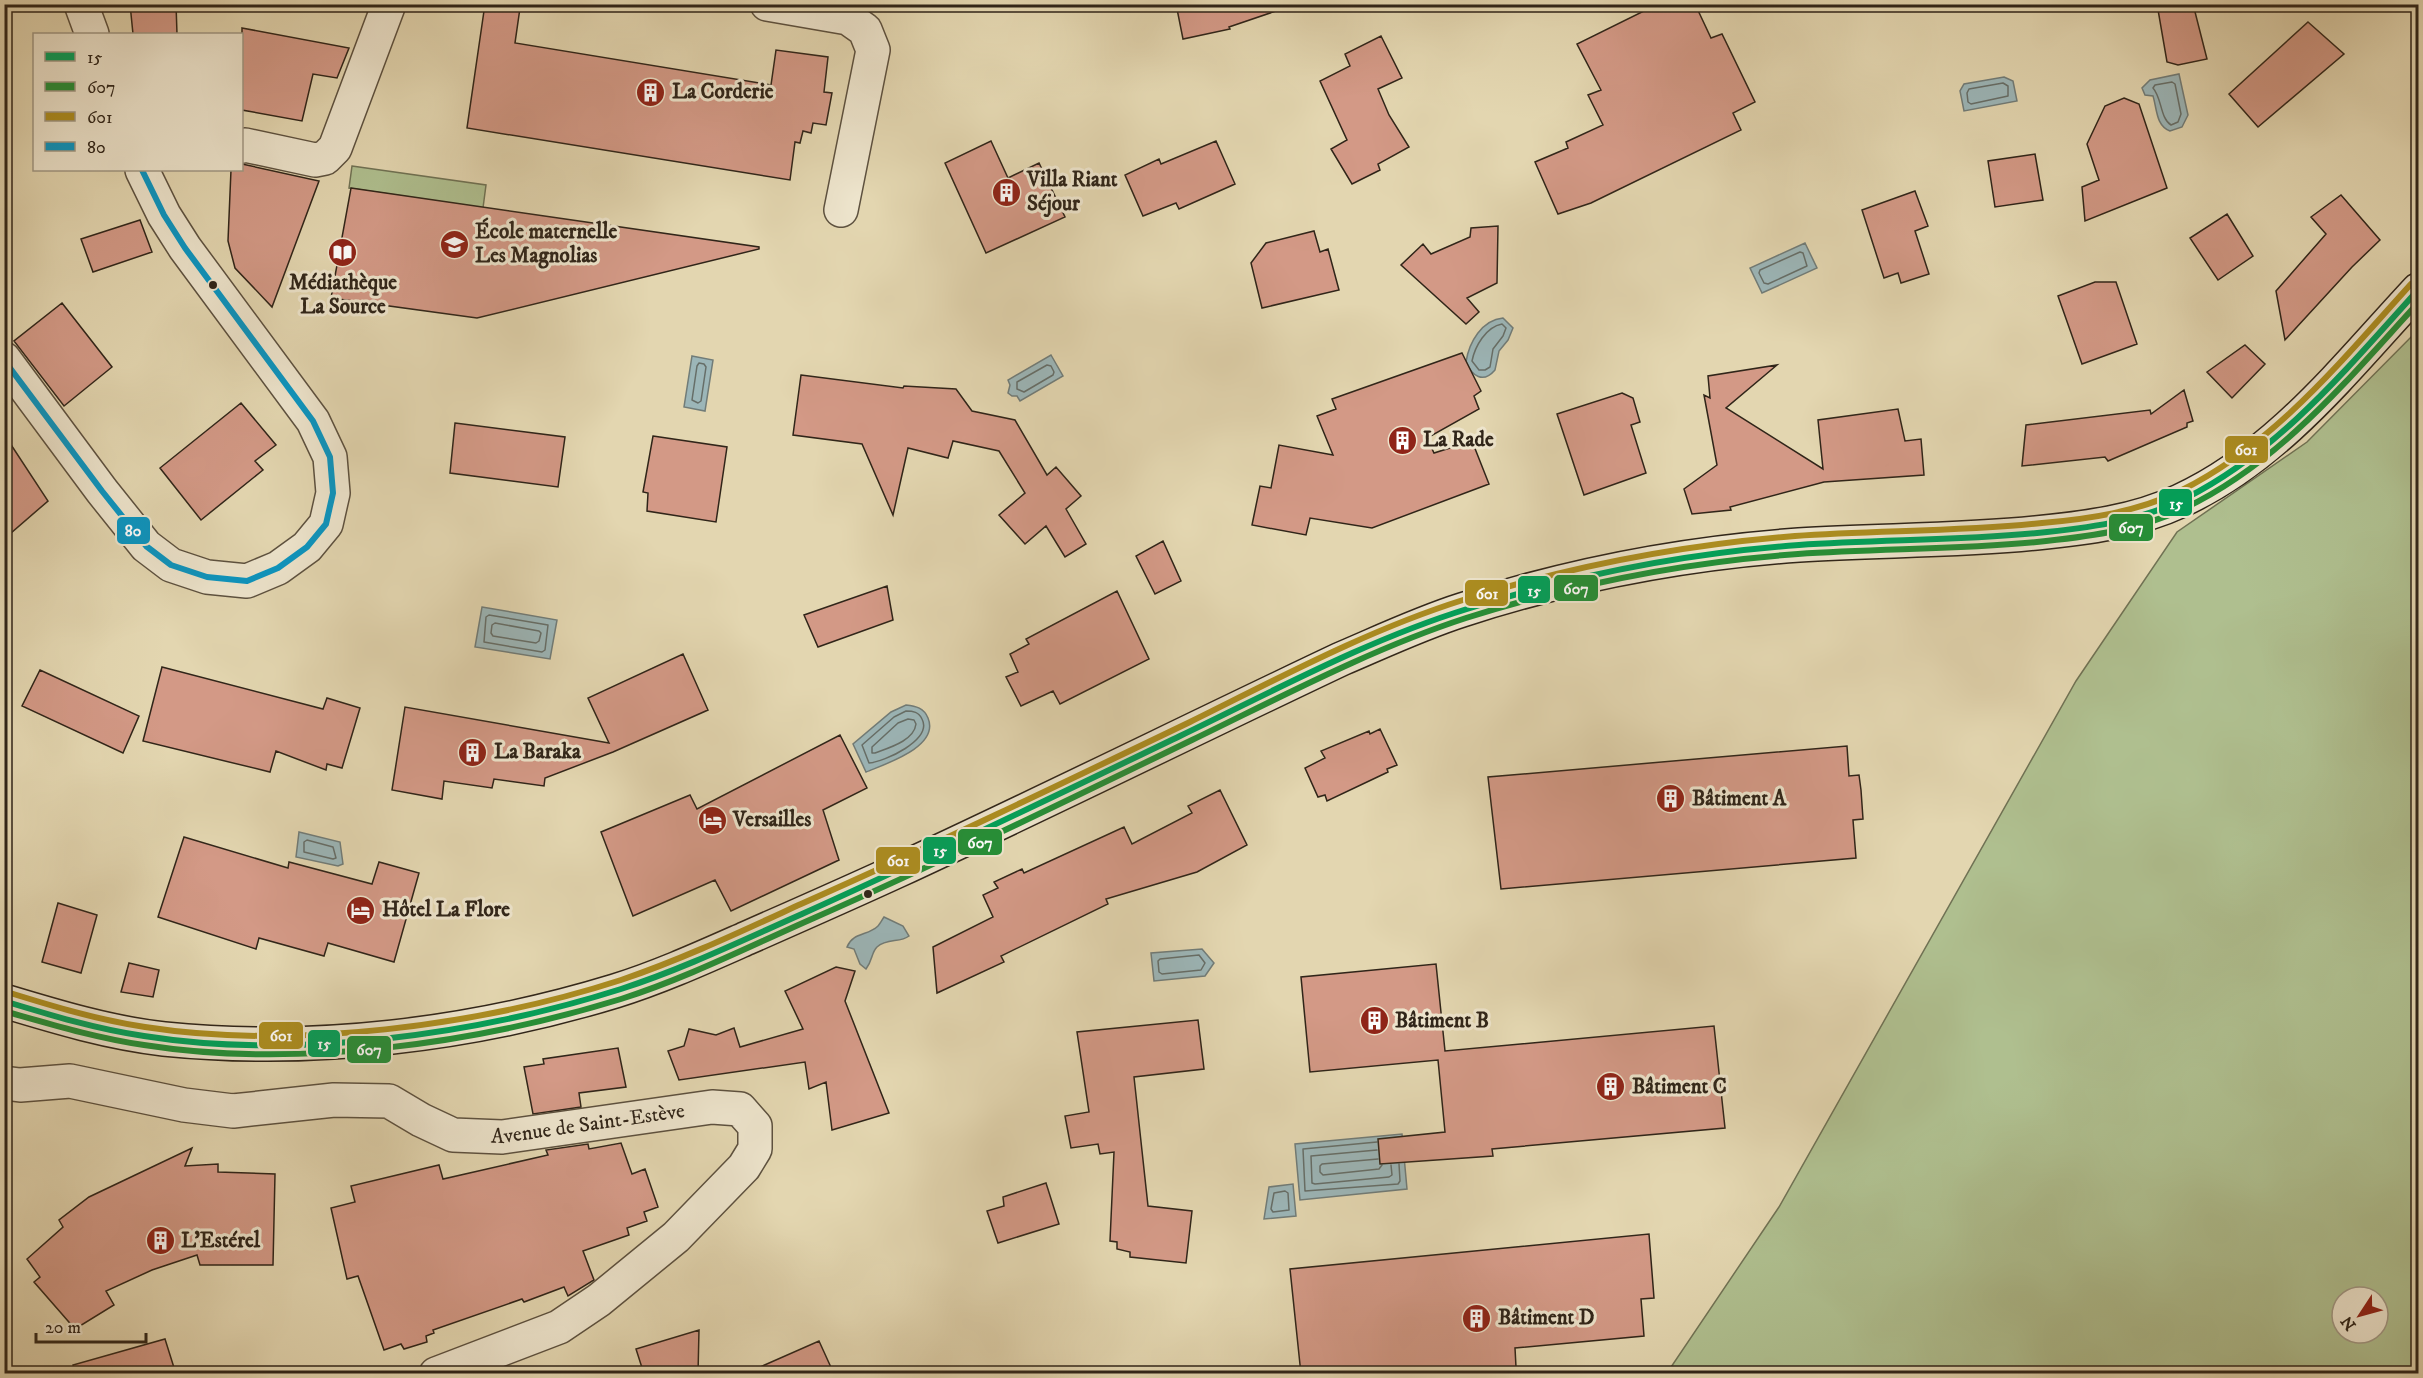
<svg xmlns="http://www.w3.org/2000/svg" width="2423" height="1378" font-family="'IM FELL DW Pica',serif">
<rect width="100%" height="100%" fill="#e3d6b0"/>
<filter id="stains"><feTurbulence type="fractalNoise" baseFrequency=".00333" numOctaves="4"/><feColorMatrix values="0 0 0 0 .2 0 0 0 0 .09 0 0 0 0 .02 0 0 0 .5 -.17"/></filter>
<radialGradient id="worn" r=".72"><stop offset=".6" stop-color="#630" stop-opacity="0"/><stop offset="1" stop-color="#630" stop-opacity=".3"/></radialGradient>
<path fill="#afbf8f" stroke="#707254" stroke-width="1.5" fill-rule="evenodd" d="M 352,166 L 486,185 L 483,208 L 349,188 Z
M 2418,330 L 2418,1373 L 1667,1373 L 1779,1207 L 2076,681 L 2177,532 L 2307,442 ZM 2342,1297 L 2378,1297 L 2378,1333 L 2342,1333 Z"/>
<path fill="#9cb6b8" stroke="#717c78" stroke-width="1.5" d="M 2179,74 L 2188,115 L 2182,127 L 2170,131 C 2156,126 2157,109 2153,96 L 2145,95 L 2142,88 L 2150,80 Z
M 2004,77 L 2013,81 L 2017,101 L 1964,111 L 1960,91 L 1964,84 Z
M 1805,243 L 1817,268 L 1762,293 L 1750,268 Z
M 1503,318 L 1513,328 L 1508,340 L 1499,351 L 1495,370 C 1483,384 1472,376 1466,362 C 1469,342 1482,320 1503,318 Z
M 1051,355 L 1063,376 L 1020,401 L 1017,396 L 1012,396 L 1008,393 L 1010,385 L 1008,380 Z
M 692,356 L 713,360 L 705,411 L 684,407 Z
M 482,607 L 557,620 L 550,659 L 475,647 Z
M 906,705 C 916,706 924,708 928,718 C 940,747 885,764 866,772 L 853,744 L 891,712 Z
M 299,832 L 340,842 L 343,864 L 338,866 L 296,857 Z
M 884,917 L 903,926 L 909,936 C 900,943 887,938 877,947 C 871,953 873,960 866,969 L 860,964 L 854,949 L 847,947 C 853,932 868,936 878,926 C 880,924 882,920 884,917 Z
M 1202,949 L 1214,963 L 1205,976 L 1154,981 L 1151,953 Z
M 1402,1134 L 1407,1189 L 1300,1200 L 1295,1144 Z
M 1293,1184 L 1296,1216 L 1264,1219 L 1269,1187 Z"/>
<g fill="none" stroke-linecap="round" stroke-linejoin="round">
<path stroke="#666e68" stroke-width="1.5" d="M 2172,82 L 2175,84 L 2181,114 L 2178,122 L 2171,125 C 2160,118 2162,98 2153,88 L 2155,85 Z
M 2003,83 L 2008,86 L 2008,96 L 1971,104 L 1968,102 L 1967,93 L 1969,89 Z
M 1800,252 L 1803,253 L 1807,266 L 1768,284 L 1764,283 L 1759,273 L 1760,270 Z
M 1502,324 L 1506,328 L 1503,336 L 1493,349 L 1490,367 L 1485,370 L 1479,370 L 1472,361 C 1475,346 1486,327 1502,324 Z
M 699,363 L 704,364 L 706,367 L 701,401 L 698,403 L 692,400 L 697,366 Z
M 1047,365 L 1051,366 L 1054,372 L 1053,375 L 1024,392 L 1017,389 L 1017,382 Z
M 489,615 L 548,625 L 545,650 L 542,652 L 484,642 L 486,617 Z
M 495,623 L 539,631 L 541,633 L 539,641 L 536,643 L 493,636 L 491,633 L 492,625 Z
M 906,711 C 913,711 919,712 922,719 C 933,740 884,762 869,763 L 862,745 L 894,717 Z
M 908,719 L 914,720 L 916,724 C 914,741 888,748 875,753 L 872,753 L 872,747 L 898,723 Z
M 307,840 L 333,847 L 336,858 L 333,859 L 304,852 L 304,842 Z
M 1199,955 L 1205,963 L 1201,970 L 1162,974 L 1159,972 L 1158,961 L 1160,959 Z
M 1377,1142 L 1303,1149 L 1305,1191 L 1398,1184 L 1400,1181 L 1399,1164
M 1377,1150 L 1311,1156 L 1312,1183 L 1315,1184 L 1389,1177 L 1392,1175 L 1391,1165
M 1378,1159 L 1322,1164 L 1320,1166 L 1320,1172 L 1323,1175 L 1379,1169 L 1382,1165
M 1285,1191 L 1288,1193 L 1289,1210 L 1273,1212 L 1271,1209 L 1274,1193 Z"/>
</g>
<path fill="#d39986" stroke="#302519" stroke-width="1.5" d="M 130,4 L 176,4 L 177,34 L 133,34 Z
M 485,4 L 520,8 L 515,43 L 771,85 L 776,50 L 828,57 L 824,92 L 832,93 L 826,125 L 813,123 L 811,133 L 803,131 L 800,143 L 795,142 L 790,180 L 467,128 Z
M 1176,4 L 1279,4 L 1279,10 L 1229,27 L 1230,29 L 1183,39 Z
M 1658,4 L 1695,4 L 1711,38 L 1722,34 L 1755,102 L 1733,113 L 1741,130 L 1591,203 L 1558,214 L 1535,162 L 1568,148 L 1566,142 L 1603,125 L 1588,95 L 1601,90 L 1577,44 Z
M 2157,4 L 2193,4 L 2207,59 L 2178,65 L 2167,62 Z
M 2308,22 L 2344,54 L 2258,127 L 2229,94 Z
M 242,28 L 349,48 L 337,78 L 313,74 L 302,121 L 242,110 Z
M 1381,36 L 1402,78 L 1378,89 L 1389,115 L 1409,147 L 1378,164 L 1380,170 L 1352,184 L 1331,149 L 1347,140 L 1320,81 L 1350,66 L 1345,54 Z
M 2124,98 L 2139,104 L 2167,188 L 2085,221 L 2082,187 L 2099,180 L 2087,144 L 2105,106 Z
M 991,141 L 1008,178 L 1039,163 L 1065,217 L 986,253 L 945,163 Z
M 1216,141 L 1235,184 L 1179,209 L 1176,203 L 1143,216 L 1125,175 L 1159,159 L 1161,164 Z
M 2035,154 L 2043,200 L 1995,207 L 1988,161 Z
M 242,164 L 319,181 L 272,307 L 235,268 L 228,241 L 231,170 L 242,170 Z
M 351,188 L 759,247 L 759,249 L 477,318 L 331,298 Z
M 1915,191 L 1928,226 L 1915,231 L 1929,274 L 1901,283 L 1898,273 L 1884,278 L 1862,210 Z
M 2341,195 L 2380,240 L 2352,267 L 2285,340 L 2276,291 L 2326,234 L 2311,217 Z
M 2227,214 L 2253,256 L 2218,280 L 2190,238 Z
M 140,220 L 152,252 L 93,272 L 81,239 Z
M 1498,226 L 1497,283 L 1467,298 L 1479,312 L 1466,324 L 1401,265 L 1423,244 L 1431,254 L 1470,237 L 1471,228 Z
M 1314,231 L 1320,252 L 1328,249 L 1339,290 L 1262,308 L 1251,263 L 1266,243 Z
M 2095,282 L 2116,282 L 2137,344 L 2082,364 L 2058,296 Z
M 62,303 L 112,367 L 64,406 L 14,341 Z
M 2245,345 L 2265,364 L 2232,398 L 2207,372 Z
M 1462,353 L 1481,391 L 1474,396 L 1479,409 L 1427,438 L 1434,453 L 1472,441 L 1489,484 L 1372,528 L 1310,518 L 1306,535 L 1252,525 L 1260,486 L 1271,488 L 1279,445 L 1333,455 L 1317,416 L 1336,409 L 1332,399 Z
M 1777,365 L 1726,408 L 1823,469 L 1818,420 L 1898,409 L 1905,441 L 1921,439 L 1924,475 L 1824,482 L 1730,507 L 1731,510 L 1692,514 L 1684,489 L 1717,465 L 1704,395 L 1710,398 L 1708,376 Z
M 801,375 L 903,388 L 904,386 L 956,389 L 972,411 L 1015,420 L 1047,475 L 1056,467 L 1081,496 L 1066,509 L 1086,544 L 1065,557 L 1046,526 L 1025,544 L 999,515 L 1025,493 L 999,451 L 953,441 L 948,458 L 908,448 L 893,515 L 862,444 L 793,435 Z
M 2184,390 L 2193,421 L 2187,423 L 2187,427 L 2108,461 L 2105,457 L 2022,466 L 2026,425 L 2150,410 L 2151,414 Z
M 1622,393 L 1633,398 L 1640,422 L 1631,425 L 1646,473 L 1584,495 L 1557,414 Z
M 241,403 L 276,445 L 255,461 L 263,470 L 201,520 L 160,468 Z
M 455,423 L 565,437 L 558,487 L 450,473 Z
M 4,434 L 48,501 L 4,539 Z
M 653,436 L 727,447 L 716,522 L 647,511 L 648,493 L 643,492 Z
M 1163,541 L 1181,581 L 1155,594 L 1136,556 Z
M 887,586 L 893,620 L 818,647 L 804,615 Z
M 1117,591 L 1149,659 L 1060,704 L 1053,691 L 1021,706 L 1006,677 L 1018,672 L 1010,654 L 1029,644 L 1026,639 Z
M 683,654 L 708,710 L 613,752 L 545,778 L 544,786 L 494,779 L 492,788 L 444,781 L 442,799 L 392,790 L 405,707 L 609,743 L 588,698 Z
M 162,667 L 323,709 L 327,698 L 360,708 L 342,768 L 327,764 L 326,770 L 276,751 L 270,772 L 143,741 Z
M 40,670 L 139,716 L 123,753 L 22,706 Z
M 1380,729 L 1397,765 L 1387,769 L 1388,772 L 1327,801 L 1325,795 L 1318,797 L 1305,768 L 1325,758 L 1321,751 L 1369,731 L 1370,734 Z
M 840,735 L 867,788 L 823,810 L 839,860 L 731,911 L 715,880 L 633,916 L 601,832 L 690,795 L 697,809 Z
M 1847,746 L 1849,776 L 1859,775 L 1861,790 L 1863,819 L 1853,820 L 1856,858 L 1501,889 L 1488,777 Z
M 1220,790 L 1247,845 L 1197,872 L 1106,899 L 1108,904 L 1001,956 L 1004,962 L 937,993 L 933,947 L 993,917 L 983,895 L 998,888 L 994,882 L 1022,869 L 1024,873 L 1124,827 L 1132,844 L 1192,813 L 1188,806 Z
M 184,837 L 288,868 L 289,862 L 372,884 L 379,862 L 419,873 L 394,962 L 328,943 L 324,956 L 259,938 L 256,949 L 158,917 Z
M 58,903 L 97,915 L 81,973 L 42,962 Z
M 129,963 L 159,970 L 153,997 L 121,992 Z
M 1436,964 L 1445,1051 L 1714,1026 L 1725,1128 L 1492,1149 L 1493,1156 L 1380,1164 L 1378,1139 L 1445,1132 L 1438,1060 L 1310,1072 L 1301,977 Z
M 836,967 L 855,971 L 845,1001 L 889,1113 L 832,1130 L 826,1082 L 809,1089 L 805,1062 L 679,1080 L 668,1051 L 684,1046 L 689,1029 L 716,1035 L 734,1028 L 740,1047 L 803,1029 L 785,991 Z
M 1198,1020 L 1204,1069 L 1134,1077 L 1148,1206 L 1192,1211 L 1186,1263 L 1130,1257 L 1130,1252 L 1117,1249 L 1117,1242 L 1110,1241 L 1114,1152 L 1100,1154 L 1098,1144 L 1071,1148 L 1065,1116 L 1089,1112 L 1077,1032 Z
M 618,1048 L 626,1087 L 579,1093 L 581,1107 L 533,1114 L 524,1067 L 544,1064 L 543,1059 Z
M 621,1143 L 632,1174 L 645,1169 L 658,1207 L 644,1212 L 647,1221 L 627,1228 L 629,1235 L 583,1251 L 594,1280 L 568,1296 L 564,1287 L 524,1302 L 522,1299 L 433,1330 L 434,1333 L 426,1336 L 427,1342 L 404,1349 L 401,1344 L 384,1350 L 358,1276 L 347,1279 L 331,1208 L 355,1202 L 351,1186 L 439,1165 L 443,1179 L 548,1155 L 546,1150 L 588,1144 L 589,1149 Z
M 192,1148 L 185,1166 L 218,1164 L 218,1172 L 275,1174 L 273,1265 L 200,1265 L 197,1255 L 152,1270 L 106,1291 L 114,1305 L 75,1329 L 34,1282 L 40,1277 L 27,1259 L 63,1227 L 59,1220 L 89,1197 Z
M 1046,1183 L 1059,1224 L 998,1243 L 987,1211 L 1004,1206 L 1003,1197 Z
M 1649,1234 L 1654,1298 L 1641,1299 L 1644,1336 L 1515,1348 L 1516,1367 L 1432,1374 L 1301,1374 L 1290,1269 Z
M 699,1330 L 698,1374 L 644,1374 L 636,1349 Z
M 165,1339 L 176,1374 L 75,1374 L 73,1365 Z
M 819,1341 L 834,1374 L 744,1374 Z"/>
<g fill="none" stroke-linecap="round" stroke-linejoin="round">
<defs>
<g id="street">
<path d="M 81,4 L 92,34"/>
<path d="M 767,4 L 848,18 L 865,30 L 873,50 L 841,210"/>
<path d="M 242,146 L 245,145 L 315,160 L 325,158 L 335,148 L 389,4"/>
<path d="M 4,359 L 102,491 L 146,546 L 171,565 L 207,577 L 247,581 L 278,568 L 307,547 L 326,524 L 333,493 L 330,457 L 313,421 L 185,248 L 164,215 L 142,170"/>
<path id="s1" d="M 4,1083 L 20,1085 L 70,1081 L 184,1105 L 233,1111 L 334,1100 L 389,1101 L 421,1120 L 453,1135 L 502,1137 L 712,1107 L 740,1109 L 755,1126 L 755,1149 L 744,1167 L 676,1237 L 599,1300 L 559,1327 L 436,1374"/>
</g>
<path id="secondary" d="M 4,1001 C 57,1017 110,1033 164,1039 C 314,1054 471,1035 615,991 C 660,977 704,957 747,938 C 797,916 847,894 897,871 C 1046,802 1193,729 1341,659 C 1381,642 1421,623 1462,610 C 1570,575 1686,553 1799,545 C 1878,540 1958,541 2036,533 C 2086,528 2135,522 2180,501 C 2278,456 2346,367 2418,290"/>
</defs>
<use href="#street" stroke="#5d513f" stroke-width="36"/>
<use href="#secondary" stroke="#302519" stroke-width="36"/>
<use href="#street" stroke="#ede4cc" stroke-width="33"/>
<use href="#secondary" stroke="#ede4cc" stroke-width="33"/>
<defs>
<path id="bus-1" d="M 4,1001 C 50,1015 96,1029 144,1036 C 295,1060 476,1035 621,989 C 683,969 743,940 802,914 C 929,857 1055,796 1180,736 C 1274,691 1367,640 1467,609 C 1575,575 1687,553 1799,545 C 1882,539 1965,541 2047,532 C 2095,527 2143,520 2186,498 C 2281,450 2348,367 2418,290"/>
<path id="bus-2" d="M 4,1011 C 50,1024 96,1038 144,1045 C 296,1069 475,1044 621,999 C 687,978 750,946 814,918 C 941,862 1066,801 1192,740 C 1281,697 1371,649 1466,618 C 1574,584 1685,562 1798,554 C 1881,548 1964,550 2046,541 C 2093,536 2142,529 2185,508 C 2281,462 2348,379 2418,303"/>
<path id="bus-3" d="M 7,992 C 52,1006 98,1020 145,1027 C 293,1050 479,1026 621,980 C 683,959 742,931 801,904 C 932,846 1061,784 1190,722 C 1279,678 1368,630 1463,600 C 1571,566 1682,545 1795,536 C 1877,530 1959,532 2042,523 C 2089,519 2137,512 2180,491 C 2275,444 2342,360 2411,284"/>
<path id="bus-4" d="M 4,360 L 102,491 L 146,546 L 171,565 L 207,577 L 247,581 L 278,568 L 307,547 L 326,524 L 333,493 L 330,457 L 313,421 L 185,248 L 164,215 L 142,170"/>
</defs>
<use href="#bus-1" stroke="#ede4cc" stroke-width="10"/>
<use href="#bus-2" stroke="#ede4cc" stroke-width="10"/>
<use href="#bus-3" stroke="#ede4cc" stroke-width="10"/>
<use href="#bus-4" stroke="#ede4cc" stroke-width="10"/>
<use href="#bus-1" stroke="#02a059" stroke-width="6"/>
<use href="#bus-2" stroke="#258f37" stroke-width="6"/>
<use href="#bus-3" stroke="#ac8d20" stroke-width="6"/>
<use href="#bus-4" stroke="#0a95c1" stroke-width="6"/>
</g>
<defs>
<symbol id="building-disc" viewBox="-11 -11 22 22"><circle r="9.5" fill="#8f2418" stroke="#ede4cc"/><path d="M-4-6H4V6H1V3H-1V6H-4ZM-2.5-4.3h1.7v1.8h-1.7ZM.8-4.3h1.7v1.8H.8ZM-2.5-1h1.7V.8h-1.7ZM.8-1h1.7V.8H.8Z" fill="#fff"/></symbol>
<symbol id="school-disc" viewBox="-11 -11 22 22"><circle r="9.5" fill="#8f2418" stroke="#ede4cc"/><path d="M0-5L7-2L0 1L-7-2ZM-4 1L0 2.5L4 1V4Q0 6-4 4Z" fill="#fff"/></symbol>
<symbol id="library-disc" viewBox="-11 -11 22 22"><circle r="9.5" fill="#8f2418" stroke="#ede4cc"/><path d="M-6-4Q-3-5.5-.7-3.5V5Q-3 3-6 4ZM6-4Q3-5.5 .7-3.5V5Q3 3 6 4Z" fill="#fff"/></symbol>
<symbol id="hotel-disc" viewBox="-11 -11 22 22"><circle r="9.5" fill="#8f2418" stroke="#ede4cc"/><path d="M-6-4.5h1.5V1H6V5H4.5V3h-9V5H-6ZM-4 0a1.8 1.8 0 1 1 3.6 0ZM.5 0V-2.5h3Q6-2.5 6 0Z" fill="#fff"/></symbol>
</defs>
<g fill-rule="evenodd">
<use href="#building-disc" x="634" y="76" width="33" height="33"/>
<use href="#building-disc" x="990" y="176" width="33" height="33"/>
<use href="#school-disc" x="438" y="228" width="33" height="33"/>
<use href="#library-disc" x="326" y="236" width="33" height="33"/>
<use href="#building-disc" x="1386" y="424" width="33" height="33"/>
<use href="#building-disc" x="456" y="736" width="33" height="33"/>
<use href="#building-disc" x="1654" y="782" width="33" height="33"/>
<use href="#hotel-disc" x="696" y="804" width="33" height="33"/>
<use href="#hotel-disc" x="344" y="894" width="33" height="33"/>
<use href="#building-disc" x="1358" y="1004" width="33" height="33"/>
<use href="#building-disc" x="1594" y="1070" width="33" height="33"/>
<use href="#building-disc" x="144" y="1224" width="33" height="33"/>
<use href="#building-disc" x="1460" y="1302" width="33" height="33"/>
</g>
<g fill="#302519" stroke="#ede4cc" stroke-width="2">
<circle cx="213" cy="285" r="5"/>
<circle cx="868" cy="894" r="5"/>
</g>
<g text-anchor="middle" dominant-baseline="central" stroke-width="6" stroke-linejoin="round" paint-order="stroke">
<g font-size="21" font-weight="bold" fill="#302519" stroke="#ede4cc" text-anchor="start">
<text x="672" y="92">La Corderie</text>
<text x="1027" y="180">Villa Riant<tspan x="1027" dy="24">Séjour</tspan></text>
<text x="475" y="232">École maternelle<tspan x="475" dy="24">Les Magnolias</tspan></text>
<text x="343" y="283" text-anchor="middle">Médiathèque<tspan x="343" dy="24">La Source</tspan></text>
<text x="1423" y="440">La Rade</text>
<text x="494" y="752">La Baraka</text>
<text x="1692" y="799">Bâtiment A</text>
<text x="733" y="820">Versailles</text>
<text x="382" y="910">Hôtel La Flore</text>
<text x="1395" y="1021">Bâtiment B</text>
<text x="1632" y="1087">Bâtiment C</text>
<text x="181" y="1241">L'Estérel</text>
<text x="1498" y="1318">Bâtiment D</text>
</g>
<g font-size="21" fill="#302519" stroke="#ede4cc">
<text stroke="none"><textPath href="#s1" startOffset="597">Avenue de Saint-Estève</textPath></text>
</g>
</g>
<g stroke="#ede4cc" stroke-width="2">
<rect x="2224" y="435" width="45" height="29" rx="6" fill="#ac8d20"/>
<rect x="2158" y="488" width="35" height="29" rx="6" fill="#02a059"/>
<rect x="2108" y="513" width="46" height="29" rx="6" fill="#258f37"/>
<rect x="116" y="516" width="35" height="29" rx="6" fill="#0a95c1"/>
<rect x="1553" y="574" width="46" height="28" rx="6" fill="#258f37"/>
<rect x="1517" y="575" width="34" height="29" rx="6" fill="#02a059"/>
<rect x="1464" y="579" width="45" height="28" rx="6" fill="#ac8d20"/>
<rect x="957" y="828" width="46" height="28" rx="6" fill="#258f37"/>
<rect x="922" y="836" width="35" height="29" rx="6" fill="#02a059"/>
<rect x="875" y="846" width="46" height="29" rx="6" fill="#ac8d20"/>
<rect x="258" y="1021" width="46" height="29" rx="6" fill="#ac8d20"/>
<rect x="307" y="1029" width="34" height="29" rx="6" fill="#02a059"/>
<rect x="346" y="1035" width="46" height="29" rx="6" fill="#258f37"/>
</g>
<g font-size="16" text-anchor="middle" font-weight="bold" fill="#fff">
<text x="2246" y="455">601</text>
<text x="2176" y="509">15</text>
<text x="2131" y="533">607</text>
<text x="133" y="536">80</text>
<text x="1576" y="594">607</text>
<text x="1534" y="596">15</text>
<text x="1487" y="599">601</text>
<text x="980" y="848">607</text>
<text x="940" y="856">15</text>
<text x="898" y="866">601</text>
<text x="281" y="1041">601</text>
<text x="324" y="1049">15</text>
<text x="369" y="1055">607</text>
</g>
<rect width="2423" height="1378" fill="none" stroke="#e3d6b0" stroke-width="24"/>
<rect x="6" y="6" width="2411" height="1366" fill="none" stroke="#302519" stroke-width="3"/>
<rect x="12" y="12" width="2399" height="1354" fill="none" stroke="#302519" stroke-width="1.5"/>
<rect x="33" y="33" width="210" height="138" fill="#ede4cc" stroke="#a19884" stroke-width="1.5"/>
<rect x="45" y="52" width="30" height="9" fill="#02a059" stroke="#a19884" stroke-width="1.5"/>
<text x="87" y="63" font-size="18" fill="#302519">15</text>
<rect x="45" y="82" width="30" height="9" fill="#258f37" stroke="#a19884" stroke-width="1.5"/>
<text x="87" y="93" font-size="18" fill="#302519">607</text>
<rect x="45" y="112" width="30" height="9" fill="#ac8d20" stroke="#a19884" stroke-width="1.5"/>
<text x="87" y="123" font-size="18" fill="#302519">601</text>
<rect x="45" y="142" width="30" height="9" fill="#0a95c1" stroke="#a19884" stroke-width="1.5"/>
<text x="87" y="153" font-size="18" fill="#302519">80</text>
<g transform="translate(2360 1315) rotate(234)"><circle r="28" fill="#ede4cc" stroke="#a19884" stroke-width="1.5"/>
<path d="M0-4.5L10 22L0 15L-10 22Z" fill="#8f2418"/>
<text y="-9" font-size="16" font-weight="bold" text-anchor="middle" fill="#302519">N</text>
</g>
<path d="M36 1333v9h110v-9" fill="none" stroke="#302519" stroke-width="3"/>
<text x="45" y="1333" font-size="18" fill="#302519" stroke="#ede4cc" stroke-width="4.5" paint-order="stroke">20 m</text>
<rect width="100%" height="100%" filter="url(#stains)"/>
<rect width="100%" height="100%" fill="url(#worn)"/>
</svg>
